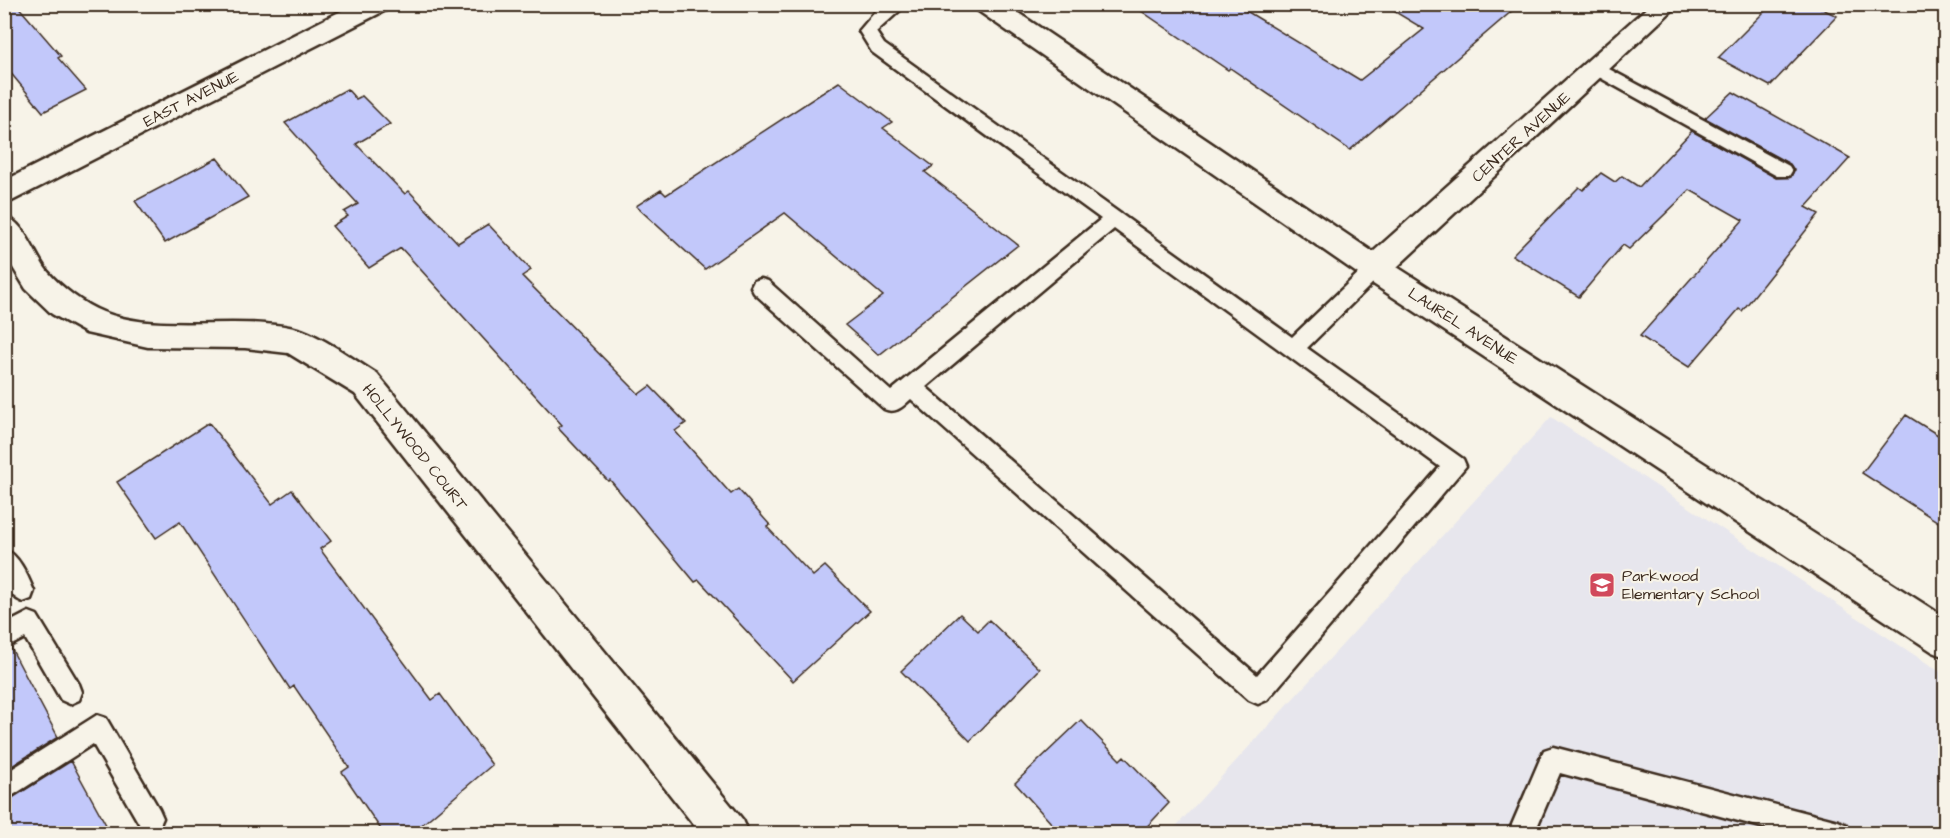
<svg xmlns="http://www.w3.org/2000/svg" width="1950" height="838" font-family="'Architects Daughter',sans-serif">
<rect width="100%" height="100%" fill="#f7f3e8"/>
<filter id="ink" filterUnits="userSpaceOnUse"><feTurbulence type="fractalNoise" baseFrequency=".0167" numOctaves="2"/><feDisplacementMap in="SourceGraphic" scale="12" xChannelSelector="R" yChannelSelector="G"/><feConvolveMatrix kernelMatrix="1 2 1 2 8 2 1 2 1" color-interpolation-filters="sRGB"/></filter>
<g filter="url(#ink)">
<path fill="#e7e6ed" d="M 1551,417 L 1945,675 L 1945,833 L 1169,834 Z"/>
<path fill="#c2c8fa" stroke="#3b2a1e" stroke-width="1.5" d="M 4,4 L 16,4 L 61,56 L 58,58 L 86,90 L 43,112 L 4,65 Z
M 1131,4 L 1235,4 L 1360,80 L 1424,29 L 1382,4 L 1520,4 L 1350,150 L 1230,68 L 1228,70 Z
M 1772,4 L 1812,4 L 1837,16 L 1770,86 L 1718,58 Z
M 839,82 L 892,122 L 883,128 L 933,166 L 925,172 L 1018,245 L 879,355 L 845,325 L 883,296 L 785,213 L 705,269 L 636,206 L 661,190 L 666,195 Z
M 347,89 L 356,99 L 362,96 L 390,124 L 356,144 L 405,194 L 409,191 L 458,243 L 488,224 L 531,270 L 522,276 L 639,394 L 650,386 L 686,423 L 675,431 L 731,494 L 738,489 L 770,525 L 767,527 L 813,576 L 825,566 L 870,611 L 793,681 L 699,580 L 695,582 L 610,480 L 608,481 L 558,428 L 562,425 L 401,248 L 369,268 L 332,226 L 348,216 L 344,212 L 358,204 L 285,123 Z
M 1733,92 L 1850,158 L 1806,207 L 1819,214 L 1742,311 L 1739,309 L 1689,367 L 1640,336 L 1743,220 L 1690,190 L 1629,249 L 1623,245 L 1579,297 L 1512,255 L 1579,187 L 1583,190 L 1601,173 L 1615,182 L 1622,176 L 1639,187 L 1692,131 L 1776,178 L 1791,177 L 1794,170 L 1790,164 L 1705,118 Z
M 217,158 L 248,197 L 165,243 L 135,201 Z
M 1906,415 L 1946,440 L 1946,527 L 1862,473 Z
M 209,423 L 272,504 L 292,490 L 331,541 L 320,549 L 432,700 L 440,694 L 492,765 L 411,834 L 384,834 L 342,772 L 349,767 L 294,686 L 290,689 L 180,522 L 156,538 L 117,482 Z
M 960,614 L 978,631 L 989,620 L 1040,669 L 970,741 L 901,671 Z
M 11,648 L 58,737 L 4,771 L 4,651 Z
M 1081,720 L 1120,760 L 1124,756 L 1169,803 L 1140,834 L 1061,834 L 1015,783 Z
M 71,761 L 111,834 L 4,834 L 4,803 Z"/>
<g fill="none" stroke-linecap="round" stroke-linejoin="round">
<defs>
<path id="lane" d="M 886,4 L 907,4 L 876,32 L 884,44 L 1292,337 L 1368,264 L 1375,261 L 1382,264 L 1385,269 L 1382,274 L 1307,348 L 1463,459 L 1466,466 L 1267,700 L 1258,704 L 1249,700 L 911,399 C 902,407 896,414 884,409 L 754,293 L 751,287 L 754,281 L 761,279 L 768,281 L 891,391 L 1101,219 L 872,52 L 859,31 L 876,11 ZM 1114,229 L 1440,467 L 1257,675 L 926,387 Z
M 1596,62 L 1789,166 L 1792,171 L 1789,176 L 1777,176 L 1590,72 L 1588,68 Z
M 4,549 C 19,554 28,577 34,591 L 31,599 L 23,602 C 1,593 4,568 4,549 Z
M 29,612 L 37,615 L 79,684 L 82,692 L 79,700 L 70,704 L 61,700 L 25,638 L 4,649 L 4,625 Z
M 97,715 L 106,718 L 159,809 L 163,818 L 159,827 L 150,831 L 141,827 L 93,744 L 4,801 L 4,774 Z
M 1553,747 L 1838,821 L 1847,825 L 1851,834 L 1787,834 L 1560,773 L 1534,834 L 1508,834 L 1544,750 Z"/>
<path id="street" d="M 355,4 L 389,4 L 386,10 L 4,205 L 4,181 Z
M 974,4 L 1005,4 L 1373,252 L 1651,4 L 1679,4 L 1397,267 L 1946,618 L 1946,657 L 1933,652 L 1364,278 L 977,10 Z
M 4,216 C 26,223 34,255 48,272 C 62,288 83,304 103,312 C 158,334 234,315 294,328 C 320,334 354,360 377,374 L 743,820 L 749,834 L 701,834 L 355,394 L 288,353 L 245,348 L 148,347 L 86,333 L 52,314 L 26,289 L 4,253 Z"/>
</defs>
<use href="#lane" stroke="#3b2a1e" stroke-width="5"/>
<use href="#street" stroke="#3b2a1e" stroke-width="5"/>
<use href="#lane" fill="#f7f3e8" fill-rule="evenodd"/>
<use href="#street" fill="#f7f3e8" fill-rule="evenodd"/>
</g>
</g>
<defs>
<symbol id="school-square" viewBox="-11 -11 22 22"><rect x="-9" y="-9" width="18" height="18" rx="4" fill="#d1495b" stroke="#f7f3e8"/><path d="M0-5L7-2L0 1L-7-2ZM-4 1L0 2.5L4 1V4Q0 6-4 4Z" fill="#fff"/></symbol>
</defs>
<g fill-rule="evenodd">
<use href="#school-square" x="1587" y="570" width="30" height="30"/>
</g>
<g text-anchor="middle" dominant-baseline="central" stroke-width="4.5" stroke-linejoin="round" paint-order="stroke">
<g font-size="16" fill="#3b2a1e" stroke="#f7f3e8">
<text transform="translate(191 99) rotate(-27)">EAST AVENUE</text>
<text transform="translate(1521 137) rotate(-42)">CENTER AVENUE</text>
<text transform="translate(1463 326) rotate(33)">LAUREL AVENUE</text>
<text transform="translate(415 447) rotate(51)">HOLLYWOOD COURT</text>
</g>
<g font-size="16" fill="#3b2a1e" stroke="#f7f3e8" text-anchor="start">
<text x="1622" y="576">Parkwood<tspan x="1622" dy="18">Elementary School</tspan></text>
</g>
</g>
<rect width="1950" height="838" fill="none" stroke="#f7f3e8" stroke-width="24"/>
<rect x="12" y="12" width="1926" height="814" fill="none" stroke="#3b2a1e" stroke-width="2" filter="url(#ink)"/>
</svg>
